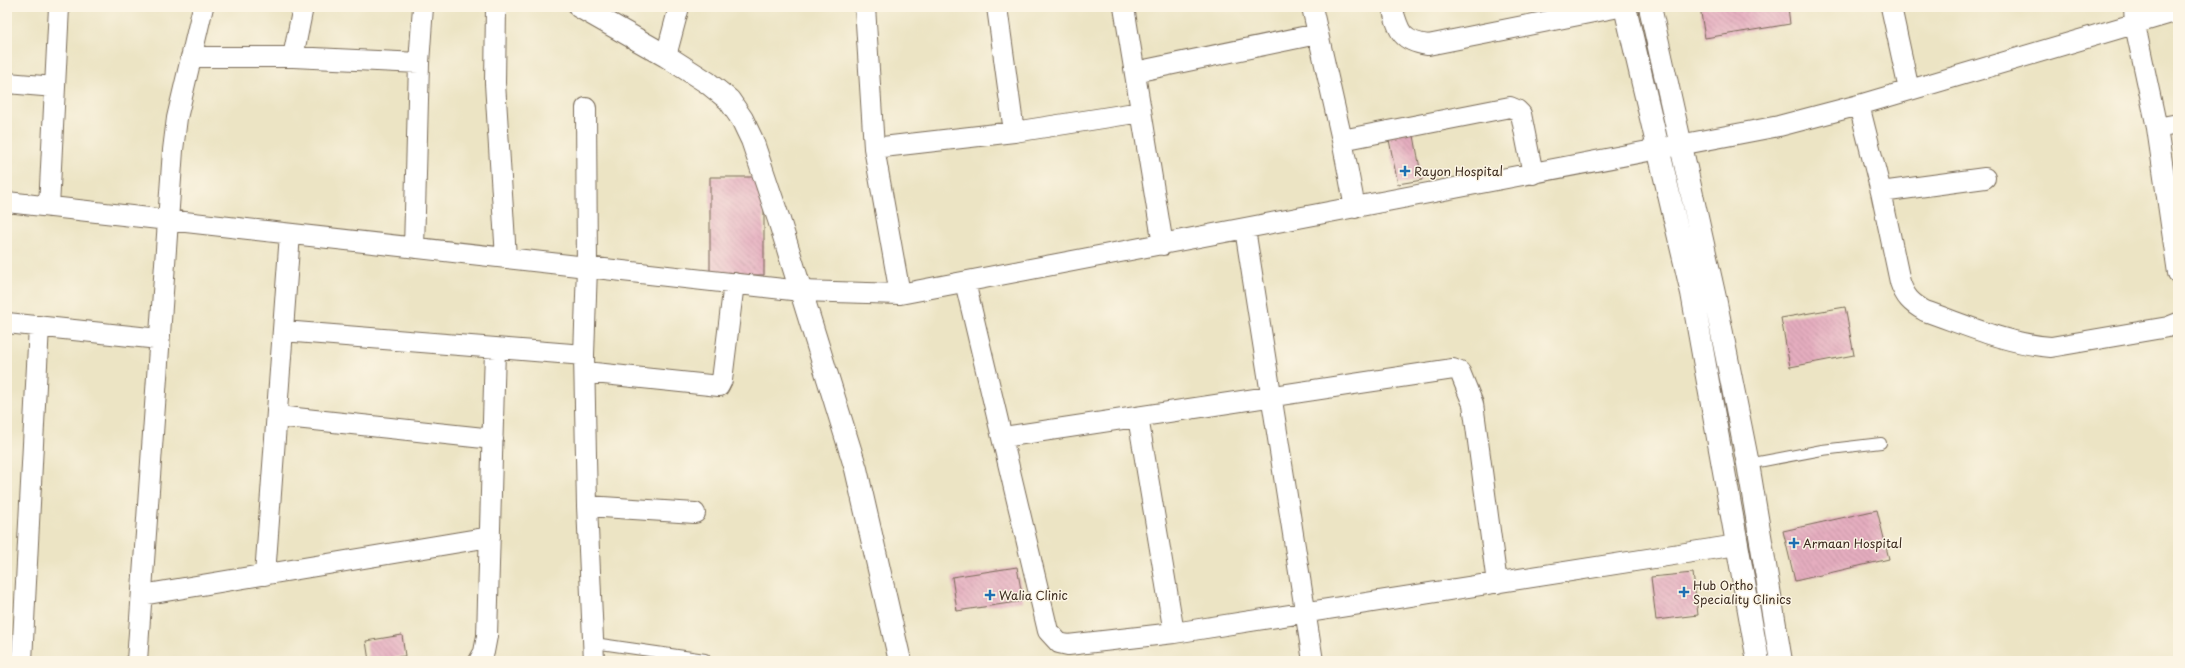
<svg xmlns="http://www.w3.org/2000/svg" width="2185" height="668" font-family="'Playpen Sans',sans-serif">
<defs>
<pattern id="building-back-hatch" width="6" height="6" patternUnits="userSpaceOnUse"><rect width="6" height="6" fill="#e5adbf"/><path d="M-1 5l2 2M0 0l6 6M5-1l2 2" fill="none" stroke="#bb8d9b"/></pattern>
</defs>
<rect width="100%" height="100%" fill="#fcf5e5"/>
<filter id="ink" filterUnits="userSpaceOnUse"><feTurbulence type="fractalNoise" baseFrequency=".025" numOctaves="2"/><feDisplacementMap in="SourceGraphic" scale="8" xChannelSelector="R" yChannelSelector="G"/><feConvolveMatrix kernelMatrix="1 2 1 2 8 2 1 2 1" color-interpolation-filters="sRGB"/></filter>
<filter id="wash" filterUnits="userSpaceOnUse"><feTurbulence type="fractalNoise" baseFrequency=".012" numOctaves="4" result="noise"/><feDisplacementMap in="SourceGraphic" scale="16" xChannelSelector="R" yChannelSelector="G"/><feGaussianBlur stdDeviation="0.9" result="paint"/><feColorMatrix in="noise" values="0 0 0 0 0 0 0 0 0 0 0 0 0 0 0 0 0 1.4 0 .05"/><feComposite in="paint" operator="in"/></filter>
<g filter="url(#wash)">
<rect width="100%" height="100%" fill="#ece4c4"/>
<g id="blocks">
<path fill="url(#building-back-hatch)" d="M 1700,7 L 1788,7 L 1790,24 L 1705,38 Z
M 1413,130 L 1422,180 L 1398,184 L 1388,135 Z
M 710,177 L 764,177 L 764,275 L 710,275 Z
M 1845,307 L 1854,355 L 1790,367 L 1781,318 Z
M 1877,510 L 1889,559 L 1795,581 L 1783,531 Z
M 1017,567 L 1023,601 L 957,611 L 952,577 Z
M 1693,573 L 1698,615 L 1656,620 L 1651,577 Z
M 402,635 L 405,656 L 369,661 L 366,641 Z"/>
</g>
</g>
<g filter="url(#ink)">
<use href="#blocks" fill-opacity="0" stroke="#796b58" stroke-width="1"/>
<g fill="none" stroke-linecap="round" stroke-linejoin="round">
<defs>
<path id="service" d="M 1748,464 L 1822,450 L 1881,443
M 594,643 L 705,659"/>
<path id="minor" d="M 496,7 L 495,83 L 506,258
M 865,7 L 874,148 L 900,294
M 997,7 L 1014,132
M 1124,7 L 1163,245
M 1312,7 L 1342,140 L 1355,208
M 1392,7 C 1399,32 1401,41 1428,45 L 1619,7
M 1891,7 L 1909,90
M 2134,7 L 2135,25 L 2157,128 L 2178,273
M 666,56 L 679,7
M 191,57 L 293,57 L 419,63
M 293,57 L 303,7
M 1135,72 L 1317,34
M 7,83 L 55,87
M 1859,105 L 1881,192 L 1900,282 C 1905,297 1911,303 1925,311 C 1966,325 2007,344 2051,347 L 2168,327 L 2178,323
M 586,108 L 587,267 L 584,355 L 587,506 L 594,661
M 2157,128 L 2178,124
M 1342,140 L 1510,107 L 1517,110 L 1521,114 L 1533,174
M 874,148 L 1014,132 L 1141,112
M 1881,192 L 1985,178
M 7,202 L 801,291 L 900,294 L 1779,126 L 1859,105 L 2178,11
M 49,207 L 59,7
M 1245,229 L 1313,661
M 414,248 L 419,63 L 423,7
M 965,282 L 1048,631 L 1059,643 L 1068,645 L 1174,633 L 1737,545
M 7,323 L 159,339
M 283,331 L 584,355
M 585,372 L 719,386 L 722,380 L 734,283
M 277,416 L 493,439
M 1138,417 L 1174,633
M 1004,437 L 1453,369 L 1460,372 L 1473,404 L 1497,583
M 587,506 L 695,513
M 265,575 L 290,234
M 142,595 L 490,537
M 22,661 L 39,326
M 137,661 L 173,150 L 177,118 L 203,7
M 479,661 L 484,652 L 487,636 L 495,349"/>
<path id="tertiary" d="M 580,7 L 666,56 L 708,83 L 729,100 L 742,119 L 752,140 L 779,220 L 856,469 L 900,661"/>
<path id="trunk" d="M 1625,7 L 1692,293 L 1758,661
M 1650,7 L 1715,298 L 1748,464 L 1781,661"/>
</defs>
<use href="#service" stroke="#796b58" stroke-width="12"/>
<use href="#minor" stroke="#796b58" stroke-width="22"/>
<use href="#tertiary" stroke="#796b58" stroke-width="24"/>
<use href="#trunk" stroke="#796b58" stroke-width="24"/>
<use href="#service" stroke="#fff" stroke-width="10"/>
<use href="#minor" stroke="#fff" stroke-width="20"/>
<use href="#tertiary" stroke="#fff" stroke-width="22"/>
<use href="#trunk" stroke="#fff" stroke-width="22"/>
</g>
</g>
<g fill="#1f6fb2" stroke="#fcf5e5" stroke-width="1.5">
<path d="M1403 165h4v4h4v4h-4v4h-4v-4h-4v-4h4z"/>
<path d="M1792 537h4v4h4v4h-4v4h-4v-4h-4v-4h4z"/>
<path d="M1682 586h4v4h4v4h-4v4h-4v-4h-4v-4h4z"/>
<path d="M988 589h4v4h4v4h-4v4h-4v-4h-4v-4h4z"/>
</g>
<g text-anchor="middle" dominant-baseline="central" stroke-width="3" stroke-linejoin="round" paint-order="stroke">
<g font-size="12" fill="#3b2a1e" stroke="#fcf5e5" text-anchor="start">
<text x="1414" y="171">Rayon Hospital</text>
<text x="1803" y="543">Armaan Hospital</text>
<text x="1693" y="585">Hub Ortho<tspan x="1693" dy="14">Speciality Clinics</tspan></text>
<text x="999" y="595">Walia Clinic</text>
</g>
</g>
<rect width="2185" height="668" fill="none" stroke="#fcf5e5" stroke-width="24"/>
</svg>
